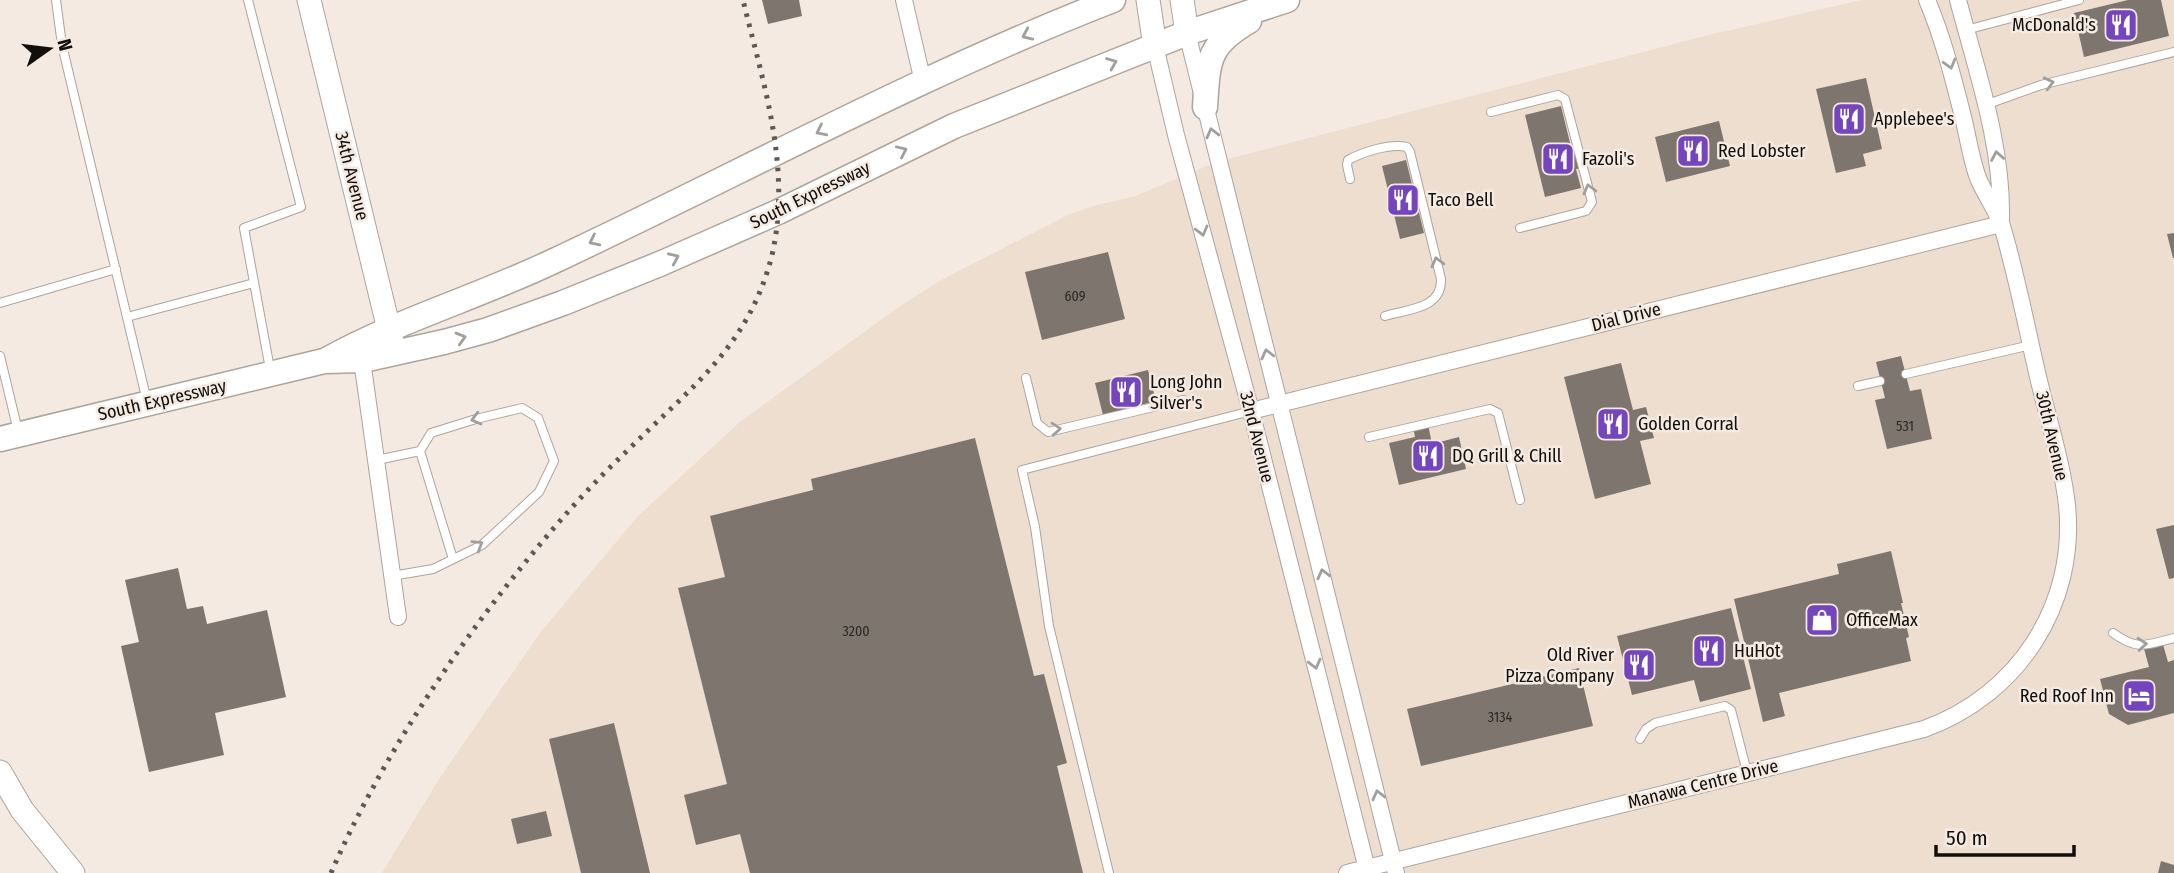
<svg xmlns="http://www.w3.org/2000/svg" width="2174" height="873" font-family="'Fira Sans Condensed',sans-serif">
<rect width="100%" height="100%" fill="#f4eae2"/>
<path fill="#eeded0" d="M 1862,0 L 2174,0 L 2174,873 L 382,873 L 439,779 L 540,633 L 638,516 L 741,421 L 903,304 L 943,279 L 1068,215 L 1093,206 L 1135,196 L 1219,161 L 1717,33 Z"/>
<path fill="#7e766e" d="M 762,0 L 799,0 L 802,16 L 768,24 Z
M 2128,0 L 2161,0 L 2169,36 L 2084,57 L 2074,13 Z
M 1866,78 L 1882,149 L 1863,154 L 1866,166 L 1836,173 L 1816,89 Z
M 1561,106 L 1572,151 L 1577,149 L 1582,168 L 1576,169 L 1581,188 L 1545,197 L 1525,115 Z
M 1719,121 L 1730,166 L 1666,182 L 1655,137 Z
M 1406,160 L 1424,233 L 1400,239 L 1382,166 Z
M 2174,233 L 2174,258 L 2173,258 L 2167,234 Z
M 1108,252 L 1125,319 L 1042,340 L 1025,272 Z
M 1901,356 L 1910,391 L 1921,389 L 1932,439 L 1887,449 L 1875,400 L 1885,398 L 1876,362 Z
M 1621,363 L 1633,410 L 1646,407 L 1654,438 L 1640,441 L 1651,484 L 1595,499 L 1564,377 Z
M 1148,370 L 1156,401 L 1103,415 L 1095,383 Z
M 1428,424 L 1432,444 L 1459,437 L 1466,469 L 1399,485 L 1389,443 L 1415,437 L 1413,427 Z
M 975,438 L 1034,676 L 1044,674 L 1067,763 L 1057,766 L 1083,873 L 750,873 L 740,834 L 696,845 L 684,795 L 727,784 L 678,588 L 725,577 L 710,516 L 813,490 L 811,479 Z
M 2174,525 L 2174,578 L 2169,579 L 2156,529 Z
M 1891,551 L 1903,603 L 1901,603 L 1909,637 L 1906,638 L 1911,661 L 1779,693 L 1785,716 L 1763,722 L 1734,599 L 1839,574 L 1837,564 Z
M 178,568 L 187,609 L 203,606 L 207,624 L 267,610 L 286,697 L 215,713 L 224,755 L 149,772 L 121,646 L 139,642 L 125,580 Z
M 1731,608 L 1751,689 L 1700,702 L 1694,680 L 1632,695 L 1617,636 Z
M 2162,641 L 2168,662 L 2174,660 L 2174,713 L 2128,725 L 2109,714 L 2100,679 L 2149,667 L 2143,645 Z
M 1579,668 L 1593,726 L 1421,766 L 1407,709 Z
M 614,723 L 650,873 L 581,873 L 549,739 Z
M 546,811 L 552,836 L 517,844 L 511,819 Z
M 2161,861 L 2174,865 L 2174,873 L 2158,873 Z"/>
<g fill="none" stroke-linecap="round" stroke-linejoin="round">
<defs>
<path id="lane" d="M 56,0 L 62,45 L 147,401
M 248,0 L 301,207 L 244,228 L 270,369
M 1966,30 L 2079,0
M 1985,105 L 2041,85 L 2174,52
M 1491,112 L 1558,95 L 1565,99 L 1592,202 L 1586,211 L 1520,228
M 1350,179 L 1347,165 L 1348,160 C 1363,152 1390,143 1407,147 L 1410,152 L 1441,279 C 1442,309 1408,309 1385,316
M 0,303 L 116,269
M 127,317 L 254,283
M 0,356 L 18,431
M 1906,374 L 2031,345
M 1026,378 L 1037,423 L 1048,432 L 1183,400
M 1858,386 L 1880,381
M 1369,437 L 1490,409 L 1498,413 L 1520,500
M 420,451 L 453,559
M 377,460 L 420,451 L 431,433 L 476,419 L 522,408 L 538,418 L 554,461 L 539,492 L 482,545 L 433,569 L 392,576
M 2113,633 C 2138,651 2146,645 2174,638
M 1640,739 L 1646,729 L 1655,723 L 1725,706 L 1731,710 L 1747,772
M 1109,873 L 1049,626 L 1035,527 L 1022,470 L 1251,411"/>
<path id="street" d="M 904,0 L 923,82
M 1958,0 C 1977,72 2003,146 2001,221
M 1187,33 L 1396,873
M 1155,46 L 1176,135 L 1251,411 L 1368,873
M 361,353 L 398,617
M 1251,411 L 2001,224
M 1347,873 L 1924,729 C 2018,695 2077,605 2067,505 C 2062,463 2049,422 2039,381 C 2027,330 2017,276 2002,226 C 1996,209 1985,195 1978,178 C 1971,159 1968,137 1963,117 C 1953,77 1943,38 1927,0"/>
<path id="secondary" d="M 309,0 L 393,346
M 1148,0 L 1155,46
M 1182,0 L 1187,33
M 0,772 L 22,810 L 73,873"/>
<path id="primary" d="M 1205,107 C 1208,61 1207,45 1249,21
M 328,359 C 401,319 481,296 556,260 C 741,173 922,74 1113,0
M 0,439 L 324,361 L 363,360 L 444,342 L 488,330 L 563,303 L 662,263 L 778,212 L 954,126 L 1187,33 L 1287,0"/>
</defs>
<use href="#lane" stroke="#ada49c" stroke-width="10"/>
<use href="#street" stroke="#ada49c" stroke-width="18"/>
<use href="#secondary" stroke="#ada49c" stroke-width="25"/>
<use href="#primary" stroke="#ada49c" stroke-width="27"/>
<use href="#lane" stroke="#fff" stroke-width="8"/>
<use href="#street" stroke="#fff" stroke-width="16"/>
<use href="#secondary" stroke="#fff" stroke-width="23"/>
<use href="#primary" stroke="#fff" stroke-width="24"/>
<path stroke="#5d5853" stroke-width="5" stroke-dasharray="3.5 7" stroke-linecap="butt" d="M 331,873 C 380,760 458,643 537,548 C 565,514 595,481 627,451 C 690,388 749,347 772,255 C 792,168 763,83 743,0"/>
</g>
<defs><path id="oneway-chevron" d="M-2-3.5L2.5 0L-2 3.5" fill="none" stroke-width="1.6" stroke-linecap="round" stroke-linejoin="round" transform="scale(1.75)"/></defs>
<g stroke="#a09f9d">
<use href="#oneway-chevron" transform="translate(1027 35) rotate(156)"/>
<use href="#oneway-chevron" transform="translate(1112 63) rotate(-22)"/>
<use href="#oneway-chevron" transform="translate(1950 64) rotate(74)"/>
<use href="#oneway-chevron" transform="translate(2049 83) rotate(-14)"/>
<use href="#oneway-chevron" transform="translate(821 131) rotate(154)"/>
<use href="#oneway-chevron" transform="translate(1212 133) rotate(-104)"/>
<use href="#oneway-chevron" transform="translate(902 151) rotate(-25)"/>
<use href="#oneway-chevron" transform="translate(1997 156) rotate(-100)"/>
<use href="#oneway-chevron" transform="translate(1589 189) rotate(-104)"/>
<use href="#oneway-chevron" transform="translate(1202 231) rotate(75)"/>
<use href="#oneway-chevron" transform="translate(594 241) rotate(154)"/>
<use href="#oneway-chevron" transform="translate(674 258) rotate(-24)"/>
<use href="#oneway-chevron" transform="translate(1437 262) rotate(-104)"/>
<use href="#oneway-chevron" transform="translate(461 338) rotate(-16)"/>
<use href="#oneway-chevron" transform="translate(1267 354) rotate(-104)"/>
<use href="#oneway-chevron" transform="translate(476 419) rotate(165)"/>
<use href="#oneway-chevron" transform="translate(1056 429) rotate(-4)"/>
<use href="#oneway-chevron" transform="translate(478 545) rotate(-32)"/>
<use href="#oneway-chevron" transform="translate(1323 574) rotate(-104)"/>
<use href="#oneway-chevron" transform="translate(2142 644) rotate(-5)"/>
<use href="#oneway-chevron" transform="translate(1315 664) rotate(76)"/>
<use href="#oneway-chevron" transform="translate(1378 795) rotate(-104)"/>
</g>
<defs>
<symbol id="restaurant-square" viewBox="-11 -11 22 22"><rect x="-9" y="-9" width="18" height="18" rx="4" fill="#7445bd" stroke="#f4eae2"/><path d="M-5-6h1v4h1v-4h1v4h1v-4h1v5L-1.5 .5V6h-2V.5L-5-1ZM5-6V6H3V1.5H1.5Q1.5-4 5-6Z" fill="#fff"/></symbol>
<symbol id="shop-square" viewBox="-11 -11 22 22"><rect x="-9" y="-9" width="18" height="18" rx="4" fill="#7445bd" stroke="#f4eae2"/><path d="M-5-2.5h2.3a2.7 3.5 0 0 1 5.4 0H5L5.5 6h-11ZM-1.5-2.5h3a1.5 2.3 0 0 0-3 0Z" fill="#fff"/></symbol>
<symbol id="hotel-square" viewBox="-11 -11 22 22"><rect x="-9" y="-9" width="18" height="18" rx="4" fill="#7445bd" stroke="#f4eae2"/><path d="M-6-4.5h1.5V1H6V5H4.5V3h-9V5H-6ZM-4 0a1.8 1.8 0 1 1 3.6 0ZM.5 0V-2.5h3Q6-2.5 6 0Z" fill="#fff"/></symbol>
</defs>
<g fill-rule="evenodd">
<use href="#restaurant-square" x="2102" y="6" width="38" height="38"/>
<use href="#restaurant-square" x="1830" y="100" width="38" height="38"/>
<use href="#restaurant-square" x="1674" y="132" width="38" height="38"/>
<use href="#restaurant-square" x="1539" y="140" width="38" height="38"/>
<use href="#restaurant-square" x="1384" y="181" width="38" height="38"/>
<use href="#restaurant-square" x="1107" y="373" width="38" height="38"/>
<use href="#restaurant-square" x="1594" y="405" width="38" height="38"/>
<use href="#restaurant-square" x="1409" y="437" width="38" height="38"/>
<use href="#shop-square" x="1803" y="601" width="38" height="38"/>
<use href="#restaurant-square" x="1690" y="632" width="38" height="38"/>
<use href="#restaurant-square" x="1620" y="646" width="38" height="38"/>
<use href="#hotel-square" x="2120" y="677" width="38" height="38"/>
</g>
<g text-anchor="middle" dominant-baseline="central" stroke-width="5" stroke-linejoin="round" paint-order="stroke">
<g font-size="14" fill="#2c2824">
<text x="1075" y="296">609</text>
<text x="1905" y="426">531</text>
<text x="856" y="631">3200</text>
<text x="1500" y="717">3134</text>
</g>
<g font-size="18" fill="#110e0b" stroke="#f4eae2" text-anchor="start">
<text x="2096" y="25" text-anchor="end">McDonald's</text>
<text x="1874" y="119">Applebee's</text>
<text x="1718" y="151">Red Lobster</text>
<text x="1582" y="159">Fazoli's</text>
<text x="1428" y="200">Taco Bell</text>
<text x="1150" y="382">Long John<tspan x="1150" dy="21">Silver's</tspan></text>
<text x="1638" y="424">Golden Corral</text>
<text x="1452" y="456">DQ Grill &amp; Chill</text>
<text x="1846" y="620">OfficeMax</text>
<text x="1734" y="651">HuHot</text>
<text x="1614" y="655" text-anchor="end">Old River<tspan x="1614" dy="21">Pizza Company</tspan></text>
<text x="2114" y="696" text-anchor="end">Red Roof Inn</text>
</g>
<g font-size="18" fill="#110e0b" stroke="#f4eae2">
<text transform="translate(352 176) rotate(76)">34th Avenue</text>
<text transform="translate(810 195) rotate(-26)">South Expressway</text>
<text transform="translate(1626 317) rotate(-14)">Dial Drive</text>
<text transform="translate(162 400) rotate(-13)">South Expressway</text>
<text transform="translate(2052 436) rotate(77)">30th Avenue</text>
<text transform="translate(1257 437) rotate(76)">32nd Avenue</text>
<text transform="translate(1703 784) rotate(-14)">Manawa Centre Drive</text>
</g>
</g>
<g transform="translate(49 49) rotate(76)" stroke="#f4eae2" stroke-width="5" paint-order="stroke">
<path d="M0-5L12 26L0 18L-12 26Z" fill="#110e0b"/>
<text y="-10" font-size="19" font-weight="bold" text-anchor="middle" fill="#110e0b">N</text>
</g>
<path d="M1936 845v10h138v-10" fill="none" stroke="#110e0b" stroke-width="3.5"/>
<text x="1946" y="845" font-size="21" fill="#110e0b" stroke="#f4eae2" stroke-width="5" paint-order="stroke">50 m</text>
</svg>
